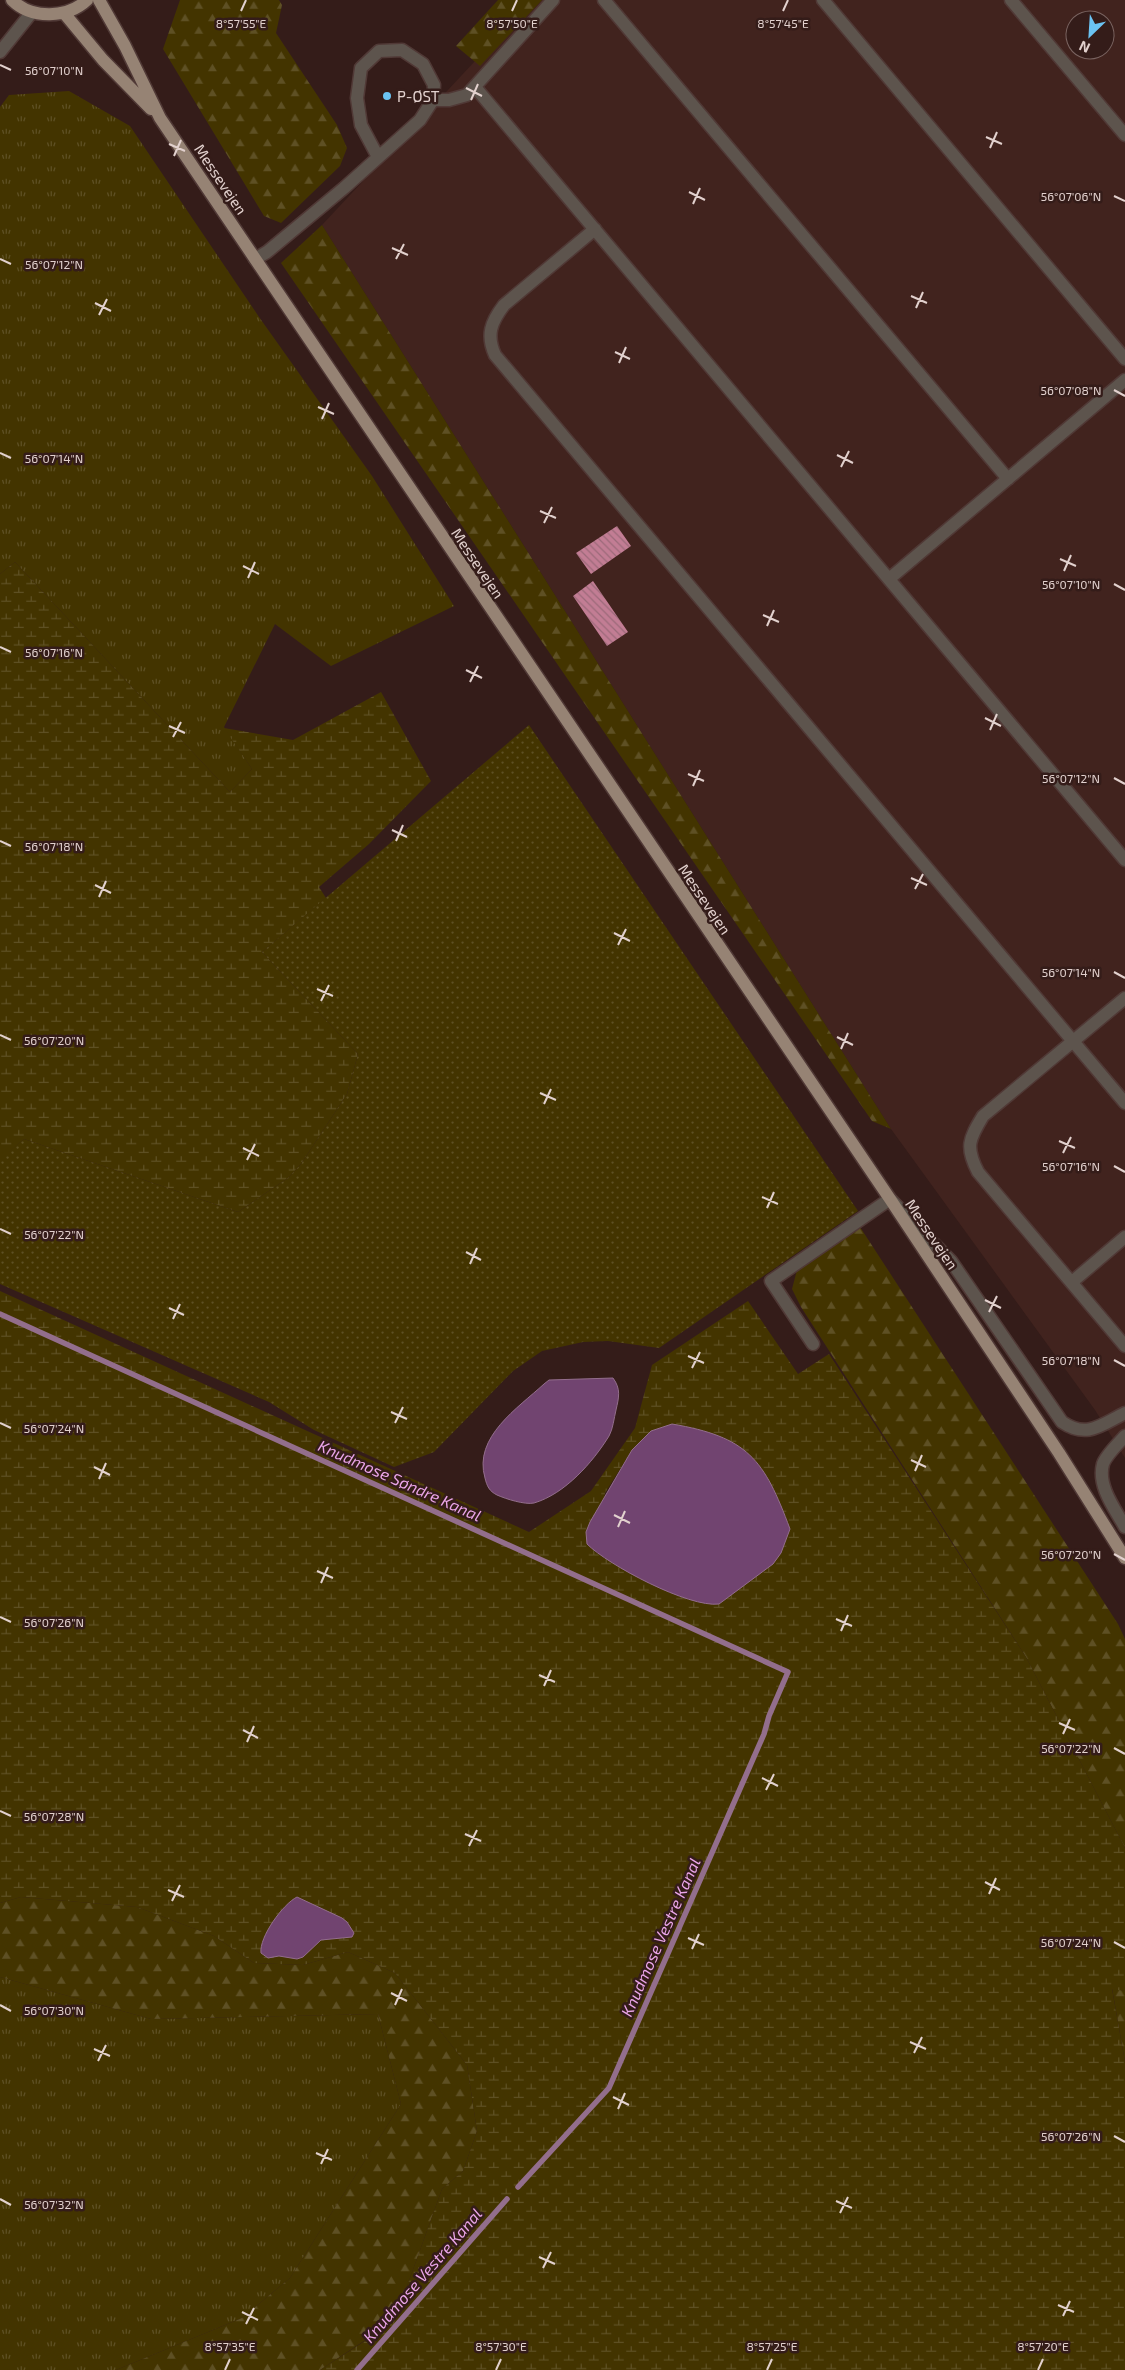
<svg xmlns="http://www.w3.org/2000/svg" width="1125" height="2370" font-family="'Exo 2',sans-serif">
<defs>
<pattern id="grass-tufts" width="24" height="20" patternUnits="userSpaceOnUse" patternTransform="scale(1.25)"><rect width="24" height="20" fill="#433400"/><path d="M3 7l-1-3M5 7V3M7 7l1-3M15 17l-1-3M17 17v-4M19 17l1-3" fill="none" stroke="#5e5024"/></pattern>
<pattern id="forest-firs" width="22" height="20" patternUnits="userSpaceOnUse" patternTransform="scale(1.25)"><rect width="22" height="20" fill="#433400"/><path d="M5 1l3.5 6h-7zM16 11l3.5 6h-7z" fill="#5e5024"/></pattern>
<pattern id="wetland-marsh" width="20" height="14" patternUnits="userSpaceOnUse" patternTransform="scale(1.25)"><rect width="20" height="14" fill="#433400"/><path d="M1 5h8M5 5V1M11 12h8M15 12V8" fill="none" stroke="#5e5024"/></pattern>
<pattern id="park-dots" width="8" height="8" patternUnits="userSpaceOnUse" patternTransform="scale(1.25)"><rect width="8" height="8" fill="#433400"/><path d="M2 2h.1M6 6h.1" fill="none" stroke="#5e5024" stroke-width="1.8" stroke-linecap="round"/></pattern>
<pattern id="building-back-hatch" width="6" height="6" patternUnits="userSpaceOnUse" patternTransform="scale(1.25)"><rect width="6" height="6" fill="#c27d94"/><path d="M-1 5l2 2M0 0l6 6M5-1l2 2" fill="none" stroke="#9c6a7a"/></pattern>
</defs>
<rect width="100%" height="100%" fill="#341c19"/>
<path fill="#41231e" fill-rule="evenodd" d="M 532,0 L 1125,0 L 1125,1458 L 1095,1410 L 891,1129 L 322,225 ZM 1075,20 L 1105,20 L 1105,50 L 1075,50 Z"/>
<path fill="url(#grass-tufts)" d="M 69,91 L 130,126 L 259,317 L 372,476 L 454,606 L 331,666 L 275,624 L 224,727 L 252,769 L 230,792 L 15,562 L 0,574 L 0,107 L 9,95 Z
M 0,1977 L 151,2019 L 378,2014 L 401,2104 L 290,2278 L 242,2318 L 116,2370 L 0,2370 Z"/>
<path fill="url(#forest-firs)" d="M 180,0 L 279,0 L 282,5 L 276,33 L 337,125 L 347,148 L 340,166 L 281,223 L 264,216 L 163,49 Z
M 498,0 L 542,0 L 480,66 L 456,46 Z
M 322,225 L 891,1129 L 872,1121 L 281,263 Z
M 860,1227 L 1118,1624 L 1125,1639 L 1125,1848 L 1026,1657 L 801,1307 L 792,1289 L 797,1270 Z
M 21,1897 L 137,1907 L 214,1936 L 254,1963 L 303,1965 L 348,1952 L 395,1973 L 467,2065 L 477,2131 L 463,2171 L 442,2189 L 406,2289 L 373,2335 L 320,2370 L 116,2370 L 242,2318 L 290,2278 L 401,2104 L 378,2014 L 151,2019 L 0,1977 L 0,1903 Z
M 1112,1988 L 1125,1991 L 1125,2062 Z"/>
<path fill="url(#wetland-marsh)" fill-rule="evenodd" d="M 15,562 L 230,792 L 252,769 L 224,728 L 293,740 L 381,692 L 431,781 L 369,844 L 319,887 L 326,898 L 262,952 L 358,1054 L 347,1094 L 301,1164 L 288,1178 L 238,1212 L 24,1139 L 0,1160 L 0,574 Z
M 0,1291 L 529,1532 L 591,1491 L 635,1428 L 652,1365 L 748,1301 L 798,1374 L 829,1354 L 1026,1657 L 1125,1848 L 1125,1991 L 1112,1989 L 1125,2062 L 1125,2370 L 320,2370 L 374,2335 L 406,2289 L 442,2189 L 463,2171 L 477,2131 L 467,2065 L 395,1973 L 348,1952 L 303,1965 L 254,1963 L 214,1936 L 137,1907 L 21,1897 L 0,1903 ZM 651,1431 L 767,1477 L 790,1529 L 773,1564 L 719,1604 C 688,1608 620,1569 594,1551 L 605,1493 L 632,1450 ZM 297,1897 L 347,1922 L 351,1937 L 321,1940 L 297,1959 L 279,1956 Z"/>
<path fill="url(#park-dots)" d="M 529,725 L 858,1211 L 659,1348 L 608,1341 L 583,1342 L 542,1351 L 513,1371 L 434,1452 L 394,1467 L 314,1430 L 269,1402 L 0,1284 L 0,1159 L 24,1139 L 238,1212 L 288,1178 L 301,1164 L 347,1094 L 358,1054 L 262,952 Z"/>
<path fill="#714470" stroke="#936e8c" d="M 613,1378 C 621,1389 619,1397 616,1410 C 614,1418 613,1429 609,1436 C 593,1462 565,1494 534,1503 C 525,1505 506,1499 497,1495 C 489,1491 487,1486 485,1478 C 473,1437 518,1408 544,1384 L 549,1380 Z
M 672,1424 C 748,1437 764,1459 790,1529 L 781,1553 L 773,1564 L 719,1604 C 689,1608 608,1565 587,1544 L 586,1532 L 590,1522 L 632,1450 L 651,1431 Z
M 297,1897 L 342,1918 L 347,1922 L 354,1933 L 352,1937 L 321,1940 L 303,1957 L 297,1959 L 279,1956 L 268,1958 L 261,1953 C 259,1937 283,1904 297,1897 Z"/>
<g fill="none" stroke-linecap="round" stroke-linejoin="round">
<path stroke="#936e8c" stroke-width="5.5" d="M 0,1314 L 788,1672 L 769,1716 L 764,1734 L 609,2088 L 518,2187
M 357,2370 L 507,2199"/>
</g>
<path fill="url(#building-back-hatch)" d="M 617,526 L 631,546 L 591,574 L 576,553 Z
M 593,581 L 628,632 L 607,646 L 573,596 Z"/>
<g fill="none" stroke-linecap="round" stroke-linejoin="round">
<defs>
<path id="minor" d="M 604,0 L 1008,479
M 823,0 L 1125,359
M 1011,0 L 1125,135
M 0,52 L 32,12
M 475,87 L 1125,860
M 433,100 L 449,100 L 467,95 L 553,0
M 595,229 L 504,305 C 491,322 486,335 495,355 L 1125,1103
M 255,259 L 267,252 L 344,188 L 420,120 L 433,100 L 434,85 L 423,64 L 402,50 L 379,51 L 361,68 L 357,98 L 361,125 L 378,157
M 889,579 L 1125,380
M 1125,998 L 983,1116 C 969,1139 965,1147 978,1172 L 1125,1346
M 1072,1282 L 1125,1237
M 813,1344 L 771,1281 L 890,1199 L 951,1261 L 1062,1422 C 1087,1439 1101,1425 1125,1413
M 1125,1436 C 1119,1443 1106,1455 1103,1464 C 1097,1486 1115,1509 1125,1527"/>
<path id="major" d="M 12,0 C 32,20 68,18 87,0
M 99,0 L 125,46 L 160,118 L 890,1199 L 1059,1453 L 1125,1558
M 64,13 L 103,60 L 151,109"/>
</defs>
<use href="#minor" stroke="#503936" stroke-width="15"/>
<use href="#major" stroke="#503936" stroke-width="15"/>
<use href="#minor" stroke="#5d544d" stroke-width="12"/>
<use href="#major" stroke="#968374" stroke-width="12"/>
</g>
<path fill="none" stroke="#e2d1ce" stroke-width="2" d="M 241,11 L 246,0M 512,11 L 517,0M 783,11 L 788,0M 0,65 L 11,70M 466,88 L 482,96M 471,100 L 478,84M 986,137 L 1002,144M 169,144 L 185,151M 990,148 L 997,132M 174,156 L 181,140M 689,192 L 705,200M 1114,196 L 1125,201M 693,204 L 700,188M 392,248 L 408,255M 0,259 L 11,264M 396,259 L 404,244M 911,296 L 927,303M 95,303 L 111,311M 916,308 L 923,292M 99,315 L 107,299M 615,352 L 630,359M 619,363 L 626,347M 1114,390 L 1125,396M 318,407 L 334,414M 322,419 L 329,403M 0,453 L 11,458M 837,455 L 853,463M 841,467 L 849,451M 540,511 L 556,518M 544,523 L 552,507M 1060,559 L 1076,566M 243,566 L 259,574M 1064,571 L 1071,555M 248,578 L 255,562M 1114,584 L 1125,590M 763,615 L 779,622M 767,626 L 774,610M 0,647 L 11,652M 466,670 L 482,678M 470,682 L 478,666M 985,718 L 1001,726M 169,726 L 185,733M 990,730 L 997,714M 173,737 L 181,722M 688,774 L 704,781M 1114,778 L 1125,784M 693,786 L 700,770M 392,830 L 407,837M 0,841 L 11,846M 396,841 L 403,825M 911,878 L 927,885M 95,885 L 111,893M 915,889 L 923,874M 99,897 L 106,881M 614,933 L 630,941M 618,945 L 626,929M 1114,972 L 1125,978M 317,989 L 333,996M 321,1001 L 329,985M 0,1035 L 11,1040M 837,1037 L 853,1045M 841,1049 L 848,1033M 540,1093 L 556,1100M 544,1104 L 551,1089M 1059,1141 L 1075,1148M 243,1148 L 259,1156M 1063,1153 L 1071,1137M 247,1160 L 255,1144M 1114,1166 L 1125,1172M 762,1197 L 778,1204M 767,1208 L 774,1192M 0,1229 L 11,1234M 466,1252 L 481,1260M 470,1264 L 477,1248M 985,1300 L 1001,1308M 169,1308 L 184,1315M 989,1312 L 997,1296M 173,1319 L 180,1304M 688,1356 L 704,1363M 1114,1360 L 1125,1366M 692,1368 L 700,1352M 391,1412 L 407,1419M 0,1423 L 11,1428M 395,1423 L 403,1407M 911,1460 L 926,1467M 94,1467 L 110,1475M 915,1471 L 922,1455M 99,1479 L 106,1463M 614,1515 L 630,1523M 618,1527 L 625,1511M 1114,1554 L 1125,1560M 317,1571 L 333,1578M 321,1583 L 328,1567M 0,1617 L 11,1622M 836,1619 L 852,1626M 841,1631 L 848,1615M 539,1675 L 555,1682M 544,1686 L 551,1670M 1059,1723 L 1075,1730M 243,1730 L 258,1738M 1063,1734 L 1070,1719M 247,1742 L 254,1726M 1114,1748 L 1125,1754M 762,1778 L 778,1786M 766,1790 L 774,1774M 0,1811 L 11,1816M 465,1834 L 481,1841M 469,1846 L 477,1830M 985,1882 L 1000,1890M 168,1890 L 184,1897M 989,1894 L 996,1878M 172,1901 L 180,1885M 688,1938 L 704,1945M 1114,1942 L 1125,1948M 692,1949 L 699,1934M 391,1993 L 407,2001M 0,2005 L 11,2011M 395,2005 L 402,1989M 910,2042 L 926,2049M 94,2049 L 110,2056M 914,2053 L 922,2037M 98,2061 L 106,2045M 613,2097 L 629,2105M 618,2109 L 625,2093M 1114,2136 L 1125,2142M 316,2153 L 332,2160M 321,2164 L 328,2149M 0,2199 L 11,2205M 836,2201 L 852,2208M 840,2213 L 848,2197M 539,2257 L 555,2264M 543,2268 L 551,2252M 1058,2305 L 1074,2312M 242,2312 L 258,2320M 1063,2316 L 1070,2301M 246,2324 L 254,2308M 225,2370 L 230,2359M 496,2370 L 501,2359M 767,2370 L 772,2359M 1038,2370 L 1043,2359"/>
<circle fill="#6bc3f2" stroke="#341c19" stroke-width="2" cx="387" cy="96" r="5"/>
<g text-anchor="middle" dominant-baseline="central" stroke-width="5" stroke-linejoin="round" paint-order="stroke">
<g font-size="15" fill="#e2d1ce" stroke="#341c19" text-anchor="start">
<text x="397" y="96">P-ØST</text>
</g>
<g font-size="15" fill="#e2d1ce" stroke="#341c19">
<text transform="translate(221 179) rotate(56)">Messevejen</text>
<text transform="translate(478 563) rotate(56)">Messevejen</text>
<text transform="translate(705 899) rotate(56)">Messevejen</text>
<text transform="translate(932 1234) rotate(56)">Messevejen</text>
</g>
<g font-size="16" font-style="italic" fill="#eaa5e8" stroke="#341c19">
<text transform="translate(400 1480) rotate(24)">Knudmose Søndre Kanal</text>
<text transform="translate(660 1937) rotate(-66)">Knudmose Vestre Kanal</text>
<text transform="translate(422 2275) rotate(-49)">Knudmose Vestre Kanal</text>
</g>
</g>
<g font-size="12" text-anchor="middle" fill="#e2d1ce" stroke="#341c19" stroke-width="5" stroke-linejoin="round" paint-order="stroke">
<text x="241" y="28">8°57'55"E</text>
<text x="512" y="28">8°57'50"E</text>
<text x="783" y="28">8°57'45"E</text>
<text x="54" y="75">56°07'10"N</text>
<text x="1071" y="201">56°07'06"N</text>
<text x="54" y="269">56°07'12"N</text>
<text x="1071" y="395">56°07'08"N</text>
<text x="54" y="463">56°07'14"N</text>
<text x="1071" y="589">56°07'10"N</text>
<text x="54" y="657">56°07'16"N</text>
<text x="1071" y="783">56°07'12"N</text>
<text x="54" y="851">56°07'18"N</text>
<text x="1071" y="977">56°07'14"N</text>
<text x="54" y="1045">56°07'20"N</text>
<text x="1071" y="1171">56°07'16"N</text>
<text x="54" y="1239">56°07'22"N</text>
<text x="1071" y="1365">56°07'18"N</text>
<text x="54" y="1433">56°07'24"N</text>
<text x="1071" y="1559">56°07'20"N</text>
<text x="54" y="1627">56°07'26"N</text>
<text x="1071" y="1753">56°07'22"N</text>
<text x="54" y="1821">56°07'28"N</text>
<text x="1071" y="1947">56°07'24"N</text>
<text x="54" y="2015">56°07'30"N</text>
<text x="1071" y="2141">56°07'26"N</text>
<text x="54" y="2209">56°07'32"N</text>
<text x="230" y="2351">8°57'35"E</text>
<text x="501" y="2351">8°57'30"E</text>
<text x="772" y="2351">8°57'25"E</text>
<text x="1043" y="2351">8°57'20"E</text>
</g>
<g transform="translate(1090 35) rotate(205)"><circle r="24" fill="#341c19" stroke="#7a6461"/>
<path d="M0-4L9 19L0 12L-9 19Z" fill="#6bc3f2"/>
<text y="-8" font-size="14" font-weight="bold" text-anchor="middle" fill="#e2d1ce">N</text>
</g>
</svg>
